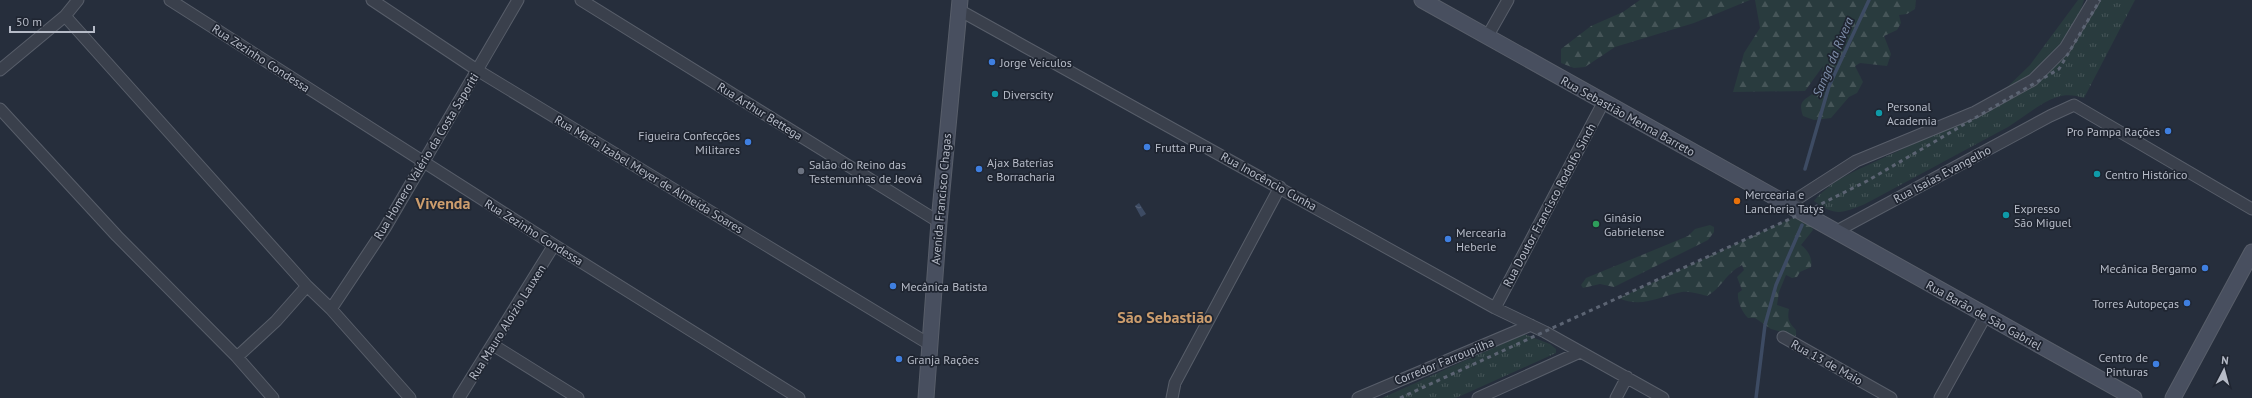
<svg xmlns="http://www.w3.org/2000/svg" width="2252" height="398" font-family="'PT Sans',sans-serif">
<defs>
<pattern id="grass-tufts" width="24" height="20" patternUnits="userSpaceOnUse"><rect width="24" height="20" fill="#293b3e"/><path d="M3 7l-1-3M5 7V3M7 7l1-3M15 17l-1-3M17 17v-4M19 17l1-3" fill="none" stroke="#465558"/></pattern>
<pattern id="forest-firs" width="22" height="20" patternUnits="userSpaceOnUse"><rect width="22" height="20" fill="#293b3e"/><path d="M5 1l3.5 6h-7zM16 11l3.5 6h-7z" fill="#465558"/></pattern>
<pattern id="water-ripples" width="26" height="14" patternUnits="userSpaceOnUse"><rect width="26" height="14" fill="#3d4b63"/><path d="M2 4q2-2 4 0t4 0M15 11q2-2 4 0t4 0" fill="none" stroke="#576378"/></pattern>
</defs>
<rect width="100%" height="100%" fill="#262e3c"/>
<path fill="url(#grass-tufts)" d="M 2078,0 L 2084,0 C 2075,32 2057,57 2031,78 C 2022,86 2009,90 1998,96 L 2030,65 Z
M 2096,0 L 2135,0 L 2084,98 C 2076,95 2066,94 2057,97 C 2040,103 2024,117 2008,127 C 1960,153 1913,178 1865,204 C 1842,213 1836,217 1814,201 L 1819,195 L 1836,181 L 1857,170 L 1976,115 L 2037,79 Z
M 1524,334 L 1550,344 L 1556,349 L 1556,353 L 1456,398 L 1382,398 Z"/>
<path fill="url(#forest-firs)" d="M 1640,0 L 1750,0 L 1694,23 L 1615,47 L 1585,67 L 1574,68 L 1561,63 L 1561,49 L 1591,26 L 1623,12 Z
M 1755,0 L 1916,0 L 1915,9 L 1907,14 L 1899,15 L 1901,23 L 1897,30 L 1884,36 L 1891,54 L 1887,66 L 1860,63 L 1855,66 L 1863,82 L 1857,93 L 1849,97 L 1831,118 L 1814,120 L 1803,116 C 1796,97 1810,100 1818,88 C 1821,83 1822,72 1823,66 L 1805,91 L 1733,92 L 1744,53 L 1760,28 Z
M 1792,218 L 1801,219 L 1812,226 L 1813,230 L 1801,245 C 1808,250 1813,259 1811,267 L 1800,272 L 1797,277 L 1792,278 L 1786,275 L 1779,292 L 1777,305 L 1789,309 C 1787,319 1789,323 1796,330 L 1796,336 L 1790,338 L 1785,333 L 1771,329 L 1755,318 L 1748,318 C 1742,312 1737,301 1738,293 L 1742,290 L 1737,277 L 1744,270 L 1742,265 C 1724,275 1723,287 1707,296 C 1699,294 1690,291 1682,292 C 1660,296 1641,309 1619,298 Z
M 1710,225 L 1714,227 L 1714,232 L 1708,240 L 1614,287 L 1600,284 L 1583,288 L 1581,285 L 1586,278 L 1688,236 L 1695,229 Z"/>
<path fill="url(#water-ripples)" d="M 1139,203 L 1146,214 L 1141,217 L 1135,206 Z"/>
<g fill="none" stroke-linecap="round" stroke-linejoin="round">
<path stroke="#3d4b63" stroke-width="3.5" d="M 1805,169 L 1829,86 L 1869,0
M 1756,398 L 1765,325 L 1776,285 L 1802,225"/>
<defs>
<path id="street" d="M 170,0 L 554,245 L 799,398
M 372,0 L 477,70 L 929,344
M 581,0 L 939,222
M 959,10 L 1495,308 L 1545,332 L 1663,398
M 65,16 L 78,0
M 1487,37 L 1508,0
M 0,70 L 65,16 L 307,286
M 0,109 L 117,236 L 237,357
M 1789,204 L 1856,161 L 1975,112 L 2033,80 L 2065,48 L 2094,0
M 1835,232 L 2050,116 L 2074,105 L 2252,209
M 1495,308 L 1603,103
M 331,309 L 385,228 L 518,0
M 1783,337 L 1891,398
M 493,345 L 578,398
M 273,398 L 237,357 L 276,321 L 307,286 L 331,309 L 410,398
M 459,398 L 554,245
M 1172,398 L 1175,383 L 1280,187
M 1358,398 L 1531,325
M 1478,398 L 1580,352
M 1616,398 L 1627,377
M 1940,398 L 1986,315"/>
<path id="secondary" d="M 1422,0 L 2134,398
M 926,398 L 939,222 L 960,0
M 2173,398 L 2252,252"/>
</defs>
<use href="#street" stroke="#585e6a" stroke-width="13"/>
<use href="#secondary" stroke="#585e6a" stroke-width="17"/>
<use href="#street" stroke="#3a404c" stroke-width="11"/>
<use href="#secondary" stroke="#484f5f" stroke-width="15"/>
<path stroke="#5c6473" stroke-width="3" stroke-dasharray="4 4" stroke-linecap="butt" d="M 1400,398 L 1805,212 L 1867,181 L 2059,69 L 2100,0"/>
</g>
<g fill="#3f7fe0" stroke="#1f2531" stroke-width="1.5">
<circle cx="992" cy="62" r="4"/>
<circle cx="2168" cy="131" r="4"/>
<circle cx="748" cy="142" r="4"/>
<circle cx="1147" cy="147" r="4"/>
<circle cx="979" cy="169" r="4"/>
<circle cx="1448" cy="239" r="4"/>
<circle cx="2205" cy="268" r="4"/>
<circle cx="893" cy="286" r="4"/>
<circle cx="2187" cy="303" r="4"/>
<circle cx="899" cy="359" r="4"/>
<circle cx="2156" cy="364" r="4"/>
</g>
<g fill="#0f9aa8" stroke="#1f2531" stroke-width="1.5">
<circle cx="995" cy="94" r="4"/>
<circle cx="1879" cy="113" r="4"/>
<circle cx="2097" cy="174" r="4"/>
<circle cx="2006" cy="215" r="4"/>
</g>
<circle fill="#6b7280" stroke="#1f2531" stroke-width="1.5" cx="801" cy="171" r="4"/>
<circle fill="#e8710a" stroke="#1f2531" stroke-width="1.5" cx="1737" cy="201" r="4"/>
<circle fill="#2e9e5b" stroke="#1f2531" stroke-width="1.5" cx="1596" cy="224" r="4"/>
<g text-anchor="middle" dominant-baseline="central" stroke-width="3.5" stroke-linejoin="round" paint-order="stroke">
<g font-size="12" fill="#b6bbc7" stroke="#1f2531">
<text transform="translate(261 58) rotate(33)">Rua Zezinho Condessa</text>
<text transform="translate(760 111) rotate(32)">Rua Arthur Bettega</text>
<text transform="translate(1628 116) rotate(29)">Rua Sebastião Menna Barreto</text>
<text transform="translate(426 156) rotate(-59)">Rua Homero Valério da Costa Saporiti</text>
<text transform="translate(649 174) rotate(31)">Rua Maria Izabel Meyer de Almeida Soares</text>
<text transform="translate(1942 174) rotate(-28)">Rua Isaías Evangelho</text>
<text transform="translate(1269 181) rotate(29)">Rua Inocêncio Cunha</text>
<text transform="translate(941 199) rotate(-85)">Avenida Francisco Chagas</text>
<text transform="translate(1549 205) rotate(-62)">Rua Doutor Francisco Rodolfo Sinch</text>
<text transform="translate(534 232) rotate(32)">Rua Zezinho Condessa</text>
<text transform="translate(1984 315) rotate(29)">Rua Barão de São Gabriel</text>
<text transform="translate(507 322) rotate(-58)">Rua Mauro Aloízio Lauxen</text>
<text transform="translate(1444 361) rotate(-22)">Corredor Farroupilha</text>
<text transform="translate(1827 362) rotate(29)">Rua 13 de Maio</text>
</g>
<g font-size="12" fill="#b6bbc7" stroke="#1f2531" text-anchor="start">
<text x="1000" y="62">Jorge Veículos</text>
<text x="1003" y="94">Diverscity</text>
<text x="1887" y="106">Personal<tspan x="1887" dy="14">Academia</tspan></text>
<text x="2160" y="131" text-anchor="end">Pro Pampa Rações</text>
<text x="740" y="135" text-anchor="end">Figueira Confecções<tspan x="740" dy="14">Militares</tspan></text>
<text x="1155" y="147">Frutta Pura</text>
<text x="987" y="162">Ajax Baterias<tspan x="987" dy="14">e Borracharia</tspan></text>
<text x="809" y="164">Salão do Reino das<tspan x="809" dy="14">Testemunhas de Jeová</tspan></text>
<text x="2105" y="174">Centro Histórico</text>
<text x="1745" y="194">Mercearia e<tspan x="1745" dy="14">Lancheria Tatys</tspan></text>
<text x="2014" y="208">Expresso<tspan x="2014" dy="14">São Miguel</tspan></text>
<text x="1604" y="217">Ginásio<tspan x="1604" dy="14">Gabrielense</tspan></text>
<text x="1456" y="232">Mercearia<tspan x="1456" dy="14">Heberle</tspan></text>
<text x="2197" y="268" text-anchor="end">Mecânica Bergamo</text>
<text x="901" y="286">Mecânica Batista</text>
<text x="2179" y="303" text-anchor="end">Torres Autopeças</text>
<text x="2148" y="357" text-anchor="end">Centro de<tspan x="2148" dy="14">Pinturas</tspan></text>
<text x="907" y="359">Granja Rações</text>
</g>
<g font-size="13" font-style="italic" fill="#8090ac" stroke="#1f2531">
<text transform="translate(1833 57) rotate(-67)">Sanga da Rivera</text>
</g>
<g font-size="16" font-weight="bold" fill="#cc9d6d" stroke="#1f2531">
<text x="443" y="203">Vivenda</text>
<text x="1165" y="317">São Sebastião</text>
</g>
</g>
<g transform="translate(2224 370) rotate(6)" stroke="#1f2531" stroke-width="3" paint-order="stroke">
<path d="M0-3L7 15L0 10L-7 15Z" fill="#b6bbc7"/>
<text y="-6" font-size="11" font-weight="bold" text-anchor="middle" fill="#b6bbc7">N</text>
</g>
<path d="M10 26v6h84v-6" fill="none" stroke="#b6bbc7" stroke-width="2"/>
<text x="16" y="26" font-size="12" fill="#b6bbc7" stroke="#1f2531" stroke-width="3" paint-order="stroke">50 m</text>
</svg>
